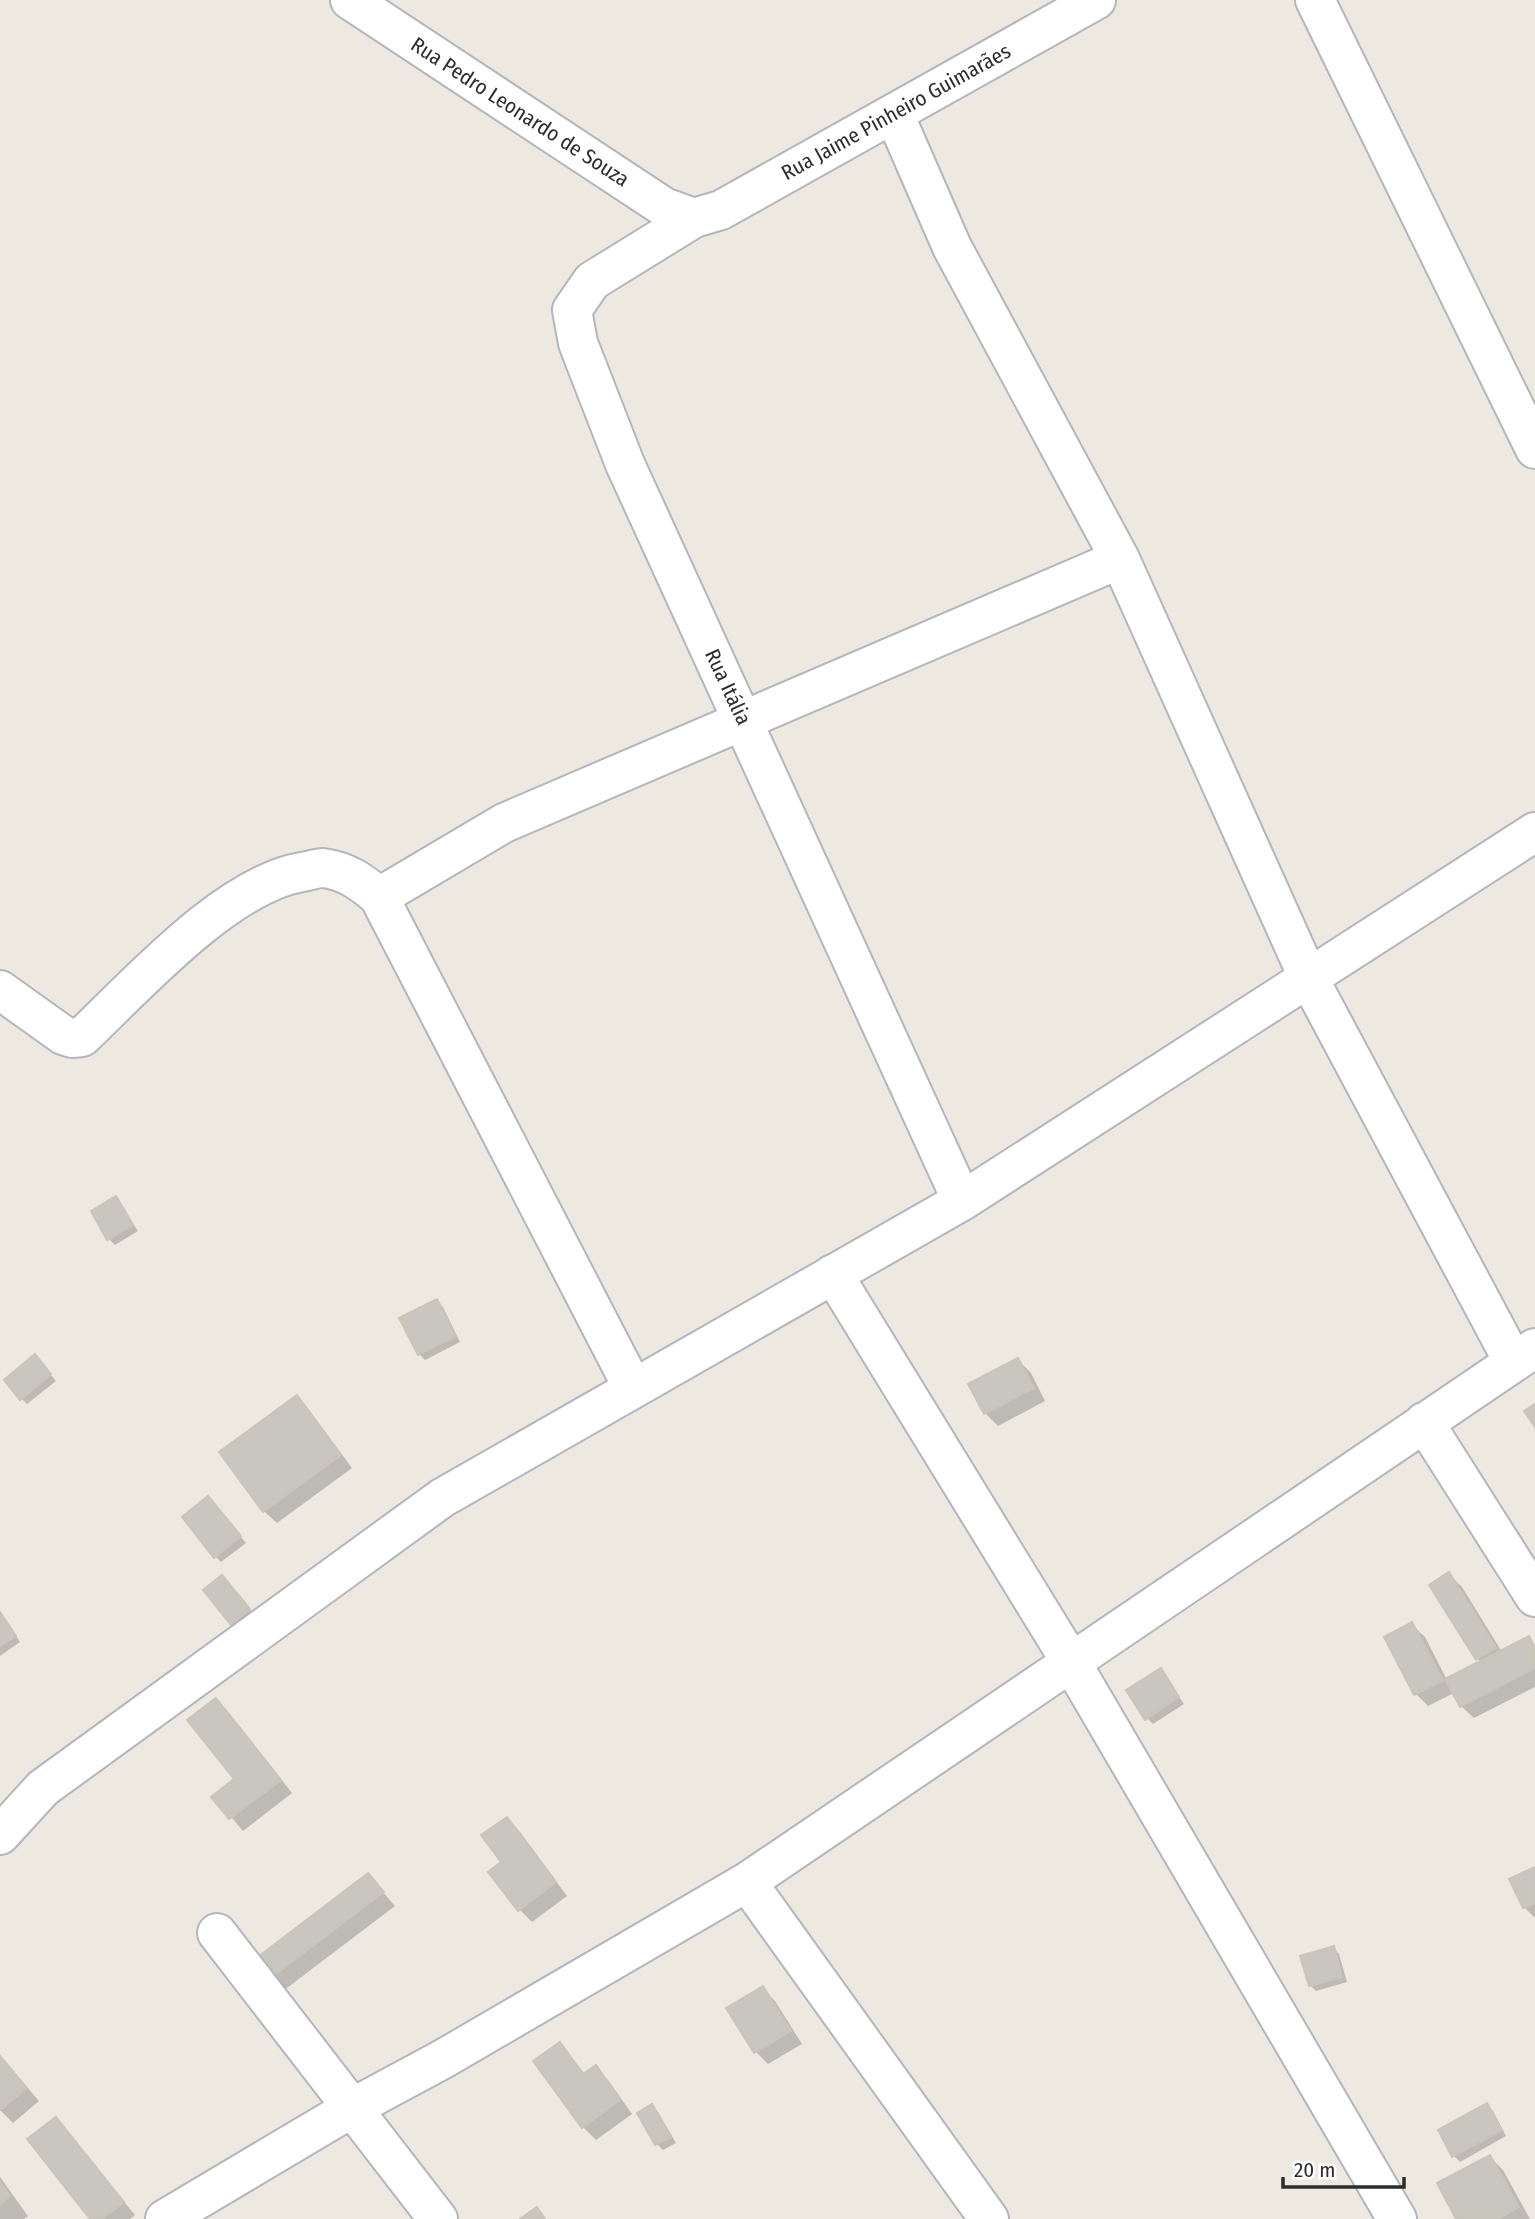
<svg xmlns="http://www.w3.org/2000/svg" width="1535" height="2219" font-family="'Fira Sans Condensed',sans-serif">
<rect width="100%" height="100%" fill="#ede9e0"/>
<path fill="#0003" d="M 116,1198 L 138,1231 L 115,1245 L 109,1239 Z
M 437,1301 L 443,1307 L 460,1342 L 425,1360 L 419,1354 Z
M 1018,1360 L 1031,1373 L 1045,1401 L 998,1426 L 985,1413 L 970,1385 Z
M 40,1362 L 56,1381 L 27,1404 L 21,1398 Z
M 297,1397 L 309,1410 L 352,1468 L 277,1523 L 264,1511 Z
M 214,1504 L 246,1543 L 221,1562 L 215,1556 Z
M 1449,1574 L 1462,1587 L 1502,1652 L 1528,1638 L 1535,1645 L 1535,1687 L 1474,1718 L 1461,1706 L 1454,1693 L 1428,1706 L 1416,1694 L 1412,1625 L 1425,1637 L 1447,1680 L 1481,1663 L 1431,1585 Z
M 227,1583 L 255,1616 L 238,1630 L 205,1590 Z
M 0,1613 L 20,1642 L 0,1656 Z
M 1160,1670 L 1184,1704 L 1153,1724 L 1147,1718 Z
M 216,1700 L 229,1713 L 292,1793 L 243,1831 L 214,1797 L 236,1779 Z
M 507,1819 L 520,1832 L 567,1896 L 532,1922 L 519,1909 L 504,1863 Z
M 1535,1869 L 1535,1918 L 1524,1907 Z
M 368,1875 L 395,1906 L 283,1991 L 271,1978 Z
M 1333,1948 L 1339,1954 L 1347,1982 L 1316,1991 L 1310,1985 Z
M 762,1988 L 775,2001 L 802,2044 L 768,2064 L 756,2052 Z
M 560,2044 L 585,2074 L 596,2068 L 608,2080 L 632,2114 L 596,2140 L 583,2127 Z
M 0,2056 L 39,2101 L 13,2123 L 0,2110 Z
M 652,2106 L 658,2112 L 676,2143 L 663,2150 L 657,2144 L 639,2113 Z
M 1487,2106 L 1493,2111 L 1506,2136 L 1460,2162 L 1454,2156 Z
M 56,2119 L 135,2215 L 130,2219 L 93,2219 Z
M 1490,2157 L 1503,2170 L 1530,2219 L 1458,2219 Z
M 0,2177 L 28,2216 L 24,2219 L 0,2219 Z"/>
<path fill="#c9c5bf" stroke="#c9c5b9" stroke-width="2" d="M 116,1196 L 133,1225 L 107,1240 L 91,1211 Z
M 437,1299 L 456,1336 L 418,1355 L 399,1318 Z
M 35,1354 L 51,1374 L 20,1400 L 4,1380 Z
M 1018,1358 L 1034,1388 L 984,1414 L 968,1384 Z
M 297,1395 L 341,1455 L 263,1512 L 219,1452 Z
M 1535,1404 L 1535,1427 L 1524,1411 Z
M 208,1496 L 241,1536 L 214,1558 L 182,1517 Z
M 1449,1572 L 1496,1648 L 1476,1660 L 1429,1585 Z
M 222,1575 L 250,1609 L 231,1625 L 203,1590 Z
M 0,1612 L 16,1636 L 0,1646 Z
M 1412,1622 L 1443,1680 L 1414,1695 L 1384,1637 Z
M 1529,1636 L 1535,1648 L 1535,1668 L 1460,1707 L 1445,1679 Z
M 1161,1668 L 1179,1697 L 1145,1720 L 1126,1690 Z
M 216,1698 L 281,1780 L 229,1819 L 211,1797 L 234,1779 L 187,1720 Z
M 507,1817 L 556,1882 L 518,1911 L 488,1872 L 501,1862 L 481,1835 Z
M 1535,1867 L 1535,1903 L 1523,1908 L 1509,1879 Z
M 368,1873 L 384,1892 L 269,1979 L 254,1960 Z
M 1334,1946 L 1342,1977 L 1309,1986 L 1300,1956 Z
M 763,1986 L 791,2031 L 754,2053 L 726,2008 Z
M 560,2042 L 583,2074 L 596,2065 L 620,2100 L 582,2128 L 533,2061 Z
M 0,2056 L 27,2088 L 0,2110 Z
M 1487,2103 L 1502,2130 L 1452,2157 L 1438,2130 Z
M 652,2104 L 671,2137 L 655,2145 L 637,2113 Z
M 56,2117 L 124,2202 L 102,2219 L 90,2219 L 27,2139 Z
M 1490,2155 L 1519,2207 L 1498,2219 L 1456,2219 L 1437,2183 Z
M 0,2182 L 10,2196 L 0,2204 Z
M 537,2207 L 545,2219 L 520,2219 Z"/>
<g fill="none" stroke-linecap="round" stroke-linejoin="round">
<defs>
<path id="minor" d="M 350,0 L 664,207 L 694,218
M 1315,0 L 1535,449
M 894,114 L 952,247 L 1120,559 L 1308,977 L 1513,1361
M 379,897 L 504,823 L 1120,559
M 0,990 L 63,1035 L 72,1038 L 82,1037 C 137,985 226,885 302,872 C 309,871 317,868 323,868 C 347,871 363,883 379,897 L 633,1388
M 962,1201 L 625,464 L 578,343 L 572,310 L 592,281 L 694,218 L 721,210 L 1096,0
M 833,1274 L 1071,1662 L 1397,2219
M 1424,1422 L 1535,1597
M 0,1835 L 43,1788 L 442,1498 L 962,1201 L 1535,832
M 747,1882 L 989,2219
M 217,1933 L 438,2219
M 165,2219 L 352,2108 L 443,2059 L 747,1882 L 1535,1348"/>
</defs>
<use href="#minor" stroke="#b3b5bf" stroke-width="42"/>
<use href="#minor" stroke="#fff" stroke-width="38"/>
</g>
<g text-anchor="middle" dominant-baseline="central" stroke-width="6" stroke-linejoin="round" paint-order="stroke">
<g font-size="21" fill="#2d2d2d" stroke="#fff">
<text transform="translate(520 112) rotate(33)">Rua Pedro Leonardo de Souza</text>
<text transform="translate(896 112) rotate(-29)">Rua Jaime Pinheiro Guimarães</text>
<text transform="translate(728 687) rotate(65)">Rua Itália</text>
</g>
</g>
<path d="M1283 2177v10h121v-10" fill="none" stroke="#2d2d2d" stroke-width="3.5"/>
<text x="1294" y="2177" font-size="21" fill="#2d2d2d" stroke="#ffffff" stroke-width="5" paint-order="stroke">20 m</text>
</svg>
